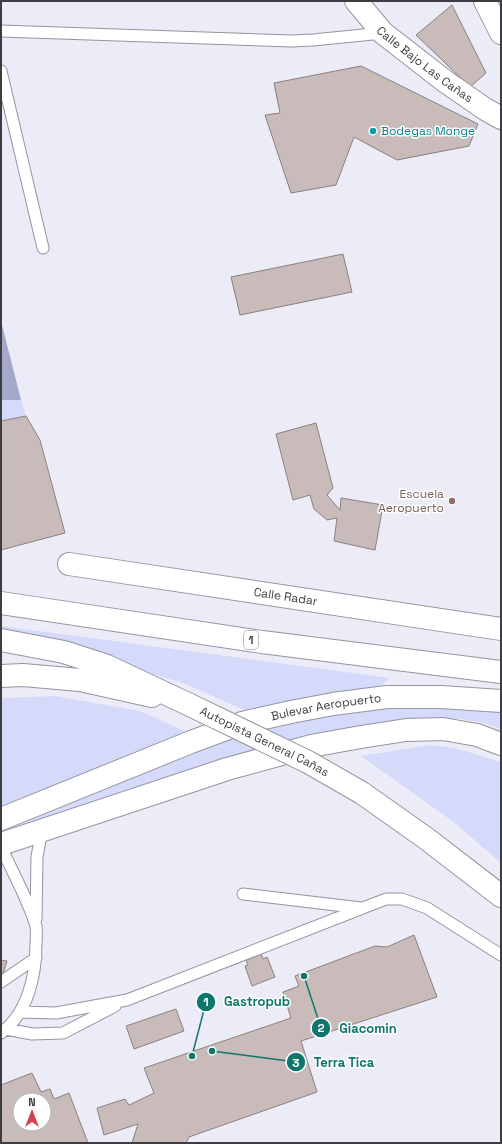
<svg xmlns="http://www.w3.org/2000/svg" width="502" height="1144" font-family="'Space Grotesk',sans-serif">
<rect width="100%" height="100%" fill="#ebecf7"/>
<path fill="#d5dafb" d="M 1,400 L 21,400 L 26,416 L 1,421 Z
M 1,626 L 390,678 L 376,690 L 311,697 L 265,706 L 251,713 L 183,683 L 1,630 Z
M 55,696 L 140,711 L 191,734 L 1,806 L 1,698 Z
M 379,705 L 501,709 L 501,729 L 484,723 L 461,719 L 428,718 L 389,722 L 325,732 L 241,756 L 3,834 L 1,831 L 1,827 L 258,729 Z
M 430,745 L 455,748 L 501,762 L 501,863 L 455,823 L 361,756 Z"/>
<path fill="#a4a8ca" d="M 1,321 L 21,400 L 1,400 Z"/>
<path fill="#c8bbb9" stroke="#8c807e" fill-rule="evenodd" d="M 452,5 L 486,73 L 470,87 L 416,35 Z
M 361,66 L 478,124 L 469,146 L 397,160 L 354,137 L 336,185 L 291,193 L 265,115 L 280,113 L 274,83 Z
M 343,254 L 352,292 L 240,315 L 231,277 Z
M 26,416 L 40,440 L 65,533 L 1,550 L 1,421 Z
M 316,423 L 333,488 L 327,495 L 340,510 L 341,498 L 383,505 L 375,550 L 334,541 L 337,518 L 327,520 L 314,509 L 310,495 L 293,500 L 276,434 Z
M 414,935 L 437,997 L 301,1041 L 317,1092 L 189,1137 L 186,1143 L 132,1143 L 138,1124 L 104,1135 L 97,1108 L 125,1099 L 129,1105 L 154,1093 L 144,1068 L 291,1018 L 283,992 L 299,986 L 295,976 L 375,946 L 387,947 Z
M 261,954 L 263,959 L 267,957 L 275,977 L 252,986 L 245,966 L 248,965 L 246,960 Z
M 1,960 L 7,961 L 1,980 Z
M 176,1009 L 184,1031 L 134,1049 L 126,1026 Z
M 32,1073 L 41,1092 L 50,1089 L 54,1099 L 69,1093 L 88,1143 L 1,1143 L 1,1085 ZM 20,1100 L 44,1100 L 44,1124 L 20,1124 Z"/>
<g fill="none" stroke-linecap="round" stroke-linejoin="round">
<defs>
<path id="lane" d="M 1,31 L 291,41 L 313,40 L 383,33
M 1,71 L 43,248
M 1,847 C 13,873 28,899 36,926 C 37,932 36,939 36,944 C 36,975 28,1013 1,1033
M 243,894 L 361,908
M 36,919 L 37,857 L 42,829
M 1,982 L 36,958
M 20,1012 L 56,1013 L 127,1000 L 386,899 L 402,899 L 427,908 L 501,955
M 6,1029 L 32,1034 L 63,1033 L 115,1006"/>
<g id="street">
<path id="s1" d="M 356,1 L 383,33 L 446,82 L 485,109 L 501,118"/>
<path id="s2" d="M 69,564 L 501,629"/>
</g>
<g id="secondary">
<path id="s3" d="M 1,819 L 191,742 L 242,723 L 291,712 L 333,704 L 387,697 L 441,697 L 501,701"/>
<path d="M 1,844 L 227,769 L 311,746 L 361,737 L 406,730 L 443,729 L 477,735 L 501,744"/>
</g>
<path id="primary" d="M 485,1 L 501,33"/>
<path id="highway" d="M 1,603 L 262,642 L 501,672
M 1,640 L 64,652 L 107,666 L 190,705
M 1,676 L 23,675 L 80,680 L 152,696
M 362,793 L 427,839 L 501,896"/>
</defs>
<use href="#lane" stroke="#93959f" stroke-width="13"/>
<use href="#street" stroke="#93959f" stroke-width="24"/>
<use href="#secondary" stroke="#93959f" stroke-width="24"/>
<use href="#primary" stroke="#93959f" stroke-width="24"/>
<use href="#highway" stroke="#93959f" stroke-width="24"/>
<use href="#lane" stroke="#fff" stroke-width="11"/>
<use href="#street" stroke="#fff" stroke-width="22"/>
<use href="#secondary" stroke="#fff" stroke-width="22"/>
<use href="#primary" stroke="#fff" stroke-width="22"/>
<use href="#highway" stroke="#fff" stroke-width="22"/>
<defs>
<g id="highway-bridge">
<path id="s4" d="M 190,705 L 308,762 L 362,793"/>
</g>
</defs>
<use href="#highway-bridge" stroke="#93959f" stroke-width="24" stroke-linecap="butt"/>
<use href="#highway-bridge" stroke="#fff" stroke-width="22"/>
</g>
<circle fill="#0f9aa8" stroke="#fff" stroke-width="1.5" cx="373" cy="131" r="4"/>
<circle fill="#8d6e63" stroke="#fff" stroke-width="1.5" cx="452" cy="501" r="4"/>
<g text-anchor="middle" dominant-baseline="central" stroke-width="3" stroke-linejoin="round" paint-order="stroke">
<rect fill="#fff" stroke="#76767a" stroke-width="1" x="244" y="631" width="14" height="18" rx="3"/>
<g font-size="11" font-weight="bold" fill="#3c3c41">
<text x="251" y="640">1</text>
</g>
<g font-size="12" fill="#3c3c41" stroke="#fff">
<text stroke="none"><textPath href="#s1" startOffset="94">Calle Bajo Las Cañas</textPath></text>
<text stroke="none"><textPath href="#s2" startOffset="219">Calle Radar</textPath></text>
<text stroke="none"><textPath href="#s3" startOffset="345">Bulevar Aeropuerto</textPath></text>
<text stroke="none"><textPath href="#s4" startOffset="83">Autopista General Cañas</textPath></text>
</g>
<g font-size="12" fill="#0d838f" stroke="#fff" text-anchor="start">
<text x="381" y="131">Bodegas Monge</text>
</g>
<g font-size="12" fill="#785e54" stroke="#fff" text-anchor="end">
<text x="444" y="494">Escuela<tspan x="444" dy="14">Aeropuerto</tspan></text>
</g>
</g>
<path fill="none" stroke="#0f766e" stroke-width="1.5" d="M192 1056L206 1002M304 976L321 1028M212 1051L296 1062"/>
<g fill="#0f766e" stroke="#fff" stroke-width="1.5">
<circle cx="192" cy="1056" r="4"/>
<circle cx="304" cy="976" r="4"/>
<circle cx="212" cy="1051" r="4"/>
<circle cx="206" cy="1002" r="10"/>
<circle cx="321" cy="1028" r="10"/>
<circle cx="296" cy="1062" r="10"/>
</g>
<g font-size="12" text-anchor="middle" font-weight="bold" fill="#fff">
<text x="206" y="1006">1</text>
<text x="321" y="1032">2</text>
<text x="296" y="1067">3</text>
</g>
<g font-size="13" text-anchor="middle" font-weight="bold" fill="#0f766e" stroke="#fff" stroke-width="3" stroke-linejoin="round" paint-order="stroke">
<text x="257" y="1006">Gastropub</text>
<text x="368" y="1033">Giacomin</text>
<text x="344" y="1067">Terra Tica</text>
</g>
<rect width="502" height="1144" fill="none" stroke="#3c3c41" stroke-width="4"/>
<g transform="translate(32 1112)"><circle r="19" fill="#ffffff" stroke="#b1b1b3"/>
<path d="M0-3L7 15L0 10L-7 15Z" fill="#d2424b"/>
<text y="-6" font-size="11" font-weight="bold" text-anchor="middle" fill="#3c3c41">N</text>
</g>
</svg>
